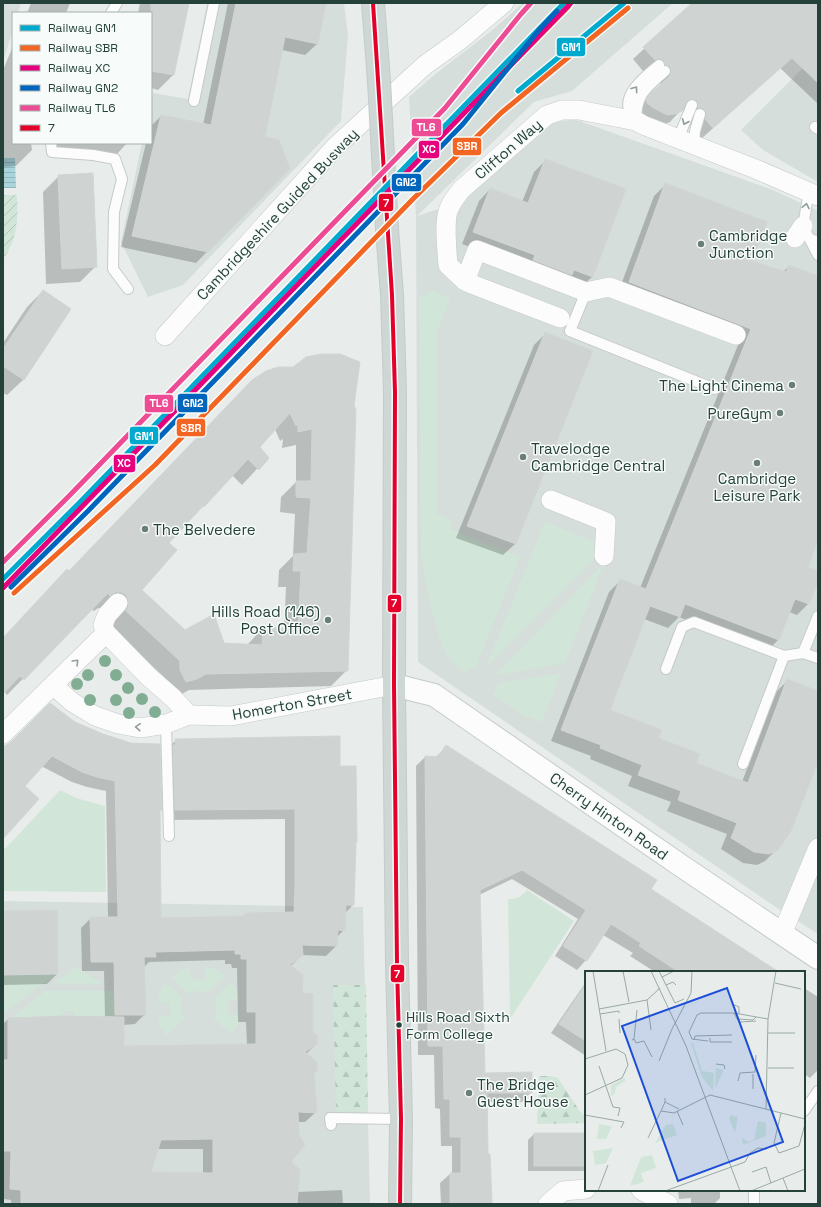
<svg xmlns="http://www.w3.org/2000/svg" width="821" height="1207" font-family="'Space Grotesk',sans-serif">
<defs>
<pattern id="forest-firs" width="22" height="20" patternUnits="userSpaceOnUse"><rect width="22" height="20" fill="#d1e6d8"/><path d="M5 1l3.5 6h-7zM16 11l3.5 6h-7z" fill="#b3c6ba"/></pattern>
<pattern id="garden-furrows" width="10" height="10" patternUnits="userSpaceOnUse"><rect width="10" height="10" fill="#d1e6d8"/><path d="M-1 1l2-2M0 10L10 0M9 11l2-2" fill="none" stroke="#b3c6ba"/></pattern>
<pattern id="water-rules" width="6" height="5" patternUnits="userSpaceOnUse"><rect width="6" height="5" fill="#a9d4db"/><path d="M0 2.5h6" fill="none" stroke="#91b7bd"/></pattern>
</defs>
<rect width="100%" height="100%" fill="#e8edeb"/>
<path fill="#d6dedb" d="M 3,3 L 21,3 L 18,13 L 13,13 L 13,30 L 3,61 Z
M 207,3 L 344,3 L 348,36 L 341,121 L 183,285 L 148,297 L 121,242 L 142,143 L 151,143 L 151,103 L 153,93 L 188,99 Z
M 523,3 L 673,3 L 572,91 L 534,102 L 417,216 L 457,203 L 553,123 L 574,119 L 773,190 L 818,211 L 818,934 L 777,908 L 418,662 L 416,216 L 409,97 L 433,76 L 491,31 Z
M 818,53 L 818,182 L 763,150 L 741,130 Z
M 3,901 L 363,907 L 370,1204 L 3,1204 Z"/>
<path fill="#d1e6d8" d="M 431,290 L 450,298 L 437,332 L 437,514 L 451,520 L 449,529 L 520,557 L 476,666 L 469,669 L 465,673 C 461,669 456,666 453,663 C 435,643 426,580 421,554 L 419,297 L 426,296 Z
M 545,522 L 595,542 L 594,552 L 596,557 L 486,667 Z
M 604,563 L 565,663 L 496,675 Z
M 561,673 L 542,722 L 525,716 L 493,695 L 497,687 L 497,684 Z
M 60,790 L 76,798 L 105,806 L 106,892 L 3,891 L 3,847 L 5,849 Z
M 527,890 L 574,921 L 510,1019 L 508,899 C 517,899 521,897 527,890 Z
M 77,967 L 102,984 L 54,983 Z
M 190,968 L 191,980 L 205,979 L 205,968 L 215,969 L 225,976 L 208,993 C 202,989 195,990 189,994 L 172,977 L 181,970 Z
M 3,975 L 55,975 L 3,1013 Z
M 231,982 L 237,991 L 239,1000 L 228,1001 L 228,1015 L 239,1015 L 238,1025 L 231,1034 L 214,1018 C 217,1012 217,1005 214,999 Z
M 166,983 L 183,999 C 180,1005 180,1012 184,1018 L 167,1035 L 160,1026 L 158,1017 L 170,1016 L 170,1002 L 158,1002 L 160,992 Z
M 45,991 L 114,991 L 115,1017 L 74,1016 L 74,1011 L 63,1011 L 63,1016 L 12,1018 Z"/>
<path fill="url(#forest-firs)" d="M 333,985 L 366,985 L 368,1111 L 336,1112 Z
M 539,1076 L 550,1076 L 558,1078 L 579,1110 L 586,1117 L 586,1123 L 537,1124 Z"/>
<path fill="url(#garden-furrows)" d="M 3,195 L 17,195 C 18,218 18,239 3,259 Z"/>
<path fill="url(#water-rules)" d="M 3,158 L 15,158 L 16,188 L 3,188 Z"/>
<path fill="#0003" fill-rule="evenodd" d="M 31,3 L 70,3 L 66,13 L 27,13 Z
M 140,3 L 188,3 L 173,75 L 158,90 L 151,88 L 151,13 L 138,13 Z
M 228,3 L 325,3 L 317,44 L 305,55 L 282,50 L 264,138 L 289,168 L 196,263 L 121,247 L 146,143 L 151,143 L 151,126 L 161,116 L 203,125 Z
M 694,3 L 818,3 L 818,104 L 780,68 L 701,139 L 694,131 L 694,121 L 690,119 L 682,109 L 670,122 L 663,125 L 636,114 L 638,108 L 659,88 L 661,82 L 658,78 L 650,70 L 643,71 L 633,59 Z
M 13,46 L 13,143 L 31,143 L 32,150 L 16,166 L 3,167 L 3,70 Z
M 51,143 L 127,143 L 117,154 L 51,156 Z
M 546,160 L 624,189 L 592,277 L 580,288 L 462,244 L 479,201 L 490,189 L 522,202 L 534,172 Z
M 59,176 L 96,266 L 80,282 L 46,284 L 43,192 Z
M 666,184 L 751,262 L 783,272 L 789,266 L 818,277 L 818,537 L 806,567 L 818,572 L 818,580 L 808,604 L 797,615 L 789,612 L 778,640 L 767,651 L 679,617 L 668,628 L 644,619 L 608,710 L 657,738 L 695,764 L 742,782 L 776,692 L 788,680 L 818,692 L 818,759 L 777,849 L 765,861 L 757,865 L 743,863 L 721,849 L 727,834 L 667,811 L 671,802 L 628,786 L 632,776 L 590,759 L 591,756 L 551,741 L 609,592 L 620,581 L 640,588 L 740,340 L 618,293 L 654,196 Z
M 43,291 L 70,309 L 23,380 L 7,395 L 3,393 L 3,343 L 27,307 Z
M 545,334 L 592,351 L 515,544 L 503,555 L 456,538 L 534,345 Z
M 236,398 L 353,406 L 347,670 L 331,686 L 189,690 L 180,695 L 165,686 L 164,677 L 111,627 L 104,608 L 98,608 L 94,611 L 91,609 L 7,695 L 4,691 L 3,692 L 3,638 L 52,586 L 69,572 ZM 275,429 L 280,441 L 283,439 L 282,448 L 296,445 L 296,482 L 281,497 L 280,512 L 295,514 L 293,556 L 279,570 L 278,587 L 286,587 L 284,629 L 263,628 L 248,644 L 247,646 L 223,644 L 185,631 L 141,590 L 168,543 L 232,475 L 242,485 L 267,458 L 259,447 Z
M 50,704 L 161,810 L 159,812 L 160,920 L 243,917 L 246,914 L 285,913 L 285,819 L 165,820 L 166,750 L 176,740 L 339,767 L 356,842 L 355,843 L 353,905 L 345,913 L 344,930 L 336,938 L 336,946 L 326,956 L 302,955 L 290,967 L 301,994 L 316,1044 L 306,1054 L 313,1074 L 316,1112 L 305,1122 L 297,1122 L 289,1162 L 297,1192 L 342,1190 L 343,1204 L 11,1204 L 11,1200 L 3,1199 L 3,1024 L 8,1019 L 105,1017 L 104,971 L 82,971 L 81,928 L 91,918 L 108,918 L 106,791 L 87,787 L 72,782 L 41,766 L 23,786 L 3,837 L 3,748 L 11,743 ZM 225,960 L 225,964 L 231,964 L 232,968 L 237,968 L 238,1022 L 246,1022 L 247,1045 L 123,1047 L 123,1025 L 135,1024 L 145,1014 L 144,967 L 149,962 ZM 157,1149 L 203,1149 L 203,1174 L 149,1173 Z
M 446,747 L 650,889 L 777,972 L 655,972 L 630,956 L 633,953 L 603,935 L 586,960 L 577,970 L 555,956 L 578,919 L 512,879 L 479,895 L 484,1074 L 531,1092 L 522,1102 L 486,1102 L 487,1155 L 491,1204 L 441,1204 L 440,1183 L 450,1174 L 452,1174 L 452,1146 L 441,1146 L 440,1109 L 435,1108 L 434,1055 L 418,1055 L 416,766 L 425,757 L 435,758 Z
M 56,911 L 57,974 L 47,984 L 3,985 L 3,912 Z
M 586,982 L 586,1056 L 551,1033 Z
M 804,988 L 818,997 L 818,1070 L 810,1078 L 804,1074 Z
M 534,1134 L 586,1134 L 586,1171 L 528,1171 L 528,1140 Z
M 678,1190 L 720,1190 L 720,1198 L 714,1204 L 691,1204 L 691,1198 L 679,1199 Z"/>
<path fill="#cfd4d2" stroke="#d1d6d4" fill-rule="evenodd" d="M 151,3 L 189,3 L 174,75 L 151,71 Z
M 236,3 L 326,3 L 318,44 L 285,37 L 265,137 L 279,140 L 290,169 L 208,252 L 132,236 L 161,115 L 211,125 Z
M 692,3 L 818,3 L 818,83 L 792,58 L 713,128 L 705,119 L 706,113 L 705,110 L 701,108 L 698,108 L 698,104 L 694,99 L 688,100 L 682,111 L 675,114 L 667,115 L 652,107 L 647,103 L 647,98 L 652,92 L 670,76 L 671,70 L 670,66 L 665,65 L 662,59 L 655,60 L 643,47 Z
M 545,159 L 626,189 L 593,277 L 574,270 L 572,275 L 533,260 L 535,255 L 473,232 L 490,188 L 528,203 Z
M 93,173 L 97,267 L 62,269 L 58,175 Z
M 665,183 L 767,222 L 752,261 L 786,272 L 789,265 L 818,276 L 818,540 L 808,567 L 818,571 L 818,582 L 809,604 L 795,599 L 779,640 L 685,604 L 680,617 L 650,606 L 610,710 L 662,730 L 658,738 L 700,754 L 696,763 L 748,783 L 787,679 L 818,691 L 818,762 L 791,831 L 778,850 L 769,854 L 754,852 L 731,838 L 737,823 L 678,800 L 681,791 L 638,775 L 642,765 L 600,748 L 601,745 L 561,730 L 620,579 L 646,589 L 751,329 L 629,282 Z
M 43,290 L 71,309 L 24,380 L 3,366 L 3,349 Z
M 545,332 L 593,351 L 516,544 L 467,526 Z
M 321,354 L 340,354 L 360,362 L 354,405 L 356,410 L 348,671 L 206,674 L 197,679 L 186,682 L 180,670 L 180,661 L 126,611 L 129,605 L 128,599 L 126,595 L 121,592 L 115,592 L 110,596 L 108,593 L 24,680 L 20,676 L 3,694 L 3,638 L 67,569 L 69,571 L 252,380 L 266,371 L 278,367 L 293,367 L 306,357 ZM 290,413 L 296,426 L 298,424 L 298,432 L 312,429 L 311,481 L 296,481 L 296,497 L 311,498 L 307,553 L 294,554 L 293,571 L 301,571 L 298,629 L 263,627 L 262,645 L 224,643 L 214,614 L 185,630 L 142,590 L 177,550 L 169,543 L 203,506 L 204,507 L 248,459 L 259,470 L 269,458 L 260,447 Z
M 50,703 L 75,722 L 103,734 L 131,743 L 160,744 L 162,810 L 160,810 L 161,918 L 246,916 L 245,913 L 294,912 L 295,886 L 295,809 L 175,810 L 173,745 L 176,745 L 175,739 L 340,736 L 340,766 L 356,766 L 357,842 L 356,842 L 354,905 L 346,905 L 345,931 L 338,930 L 337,946 L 302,945 L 303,955 L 290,965 L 303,975 L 302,993 L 313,994 L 313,1033 L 317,1035 L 317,1044 L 305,1052 L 317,1062 L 317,1071 L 314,1073 L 317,1113 L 298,1112 L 299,1135 L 305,1145 L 291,1162 L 300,1170 L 297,1204 L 21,1204 L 21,1190 L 10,1189 L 11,1151 L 3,1151 L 3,1060 L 8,1060 L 8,1018 L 63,1016 L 124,1017 L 124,1046 L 256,1044 L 256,1012 L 247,1012 L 247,959 L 241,959 L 241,954 L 235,954 L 235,950 L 155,952 L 156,957 L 144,957 L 146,1015 L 115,1015 L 114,962 L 91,962 L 90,917 L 118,917 L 115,781 L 97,777 L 82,772 L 52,756 L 25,786 L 39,799 L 3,839 L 3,747 L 11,742 ZM 213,1139 L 213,1173 L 151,1172 L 161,1140 Z
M 446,745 L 657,880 L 651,889 L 779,972 L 679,972 L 639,946 L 641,943 L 611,924 L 587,961 L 563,946 L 586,910 L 522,870 L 480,890 L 485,1073 L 532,1072 L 532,1093 L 487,1093 L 488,1154 L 490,1154 L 492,1204 L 450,1204 L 450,1173 L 461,1173 L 461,1137 L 450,1137 L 450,1099 L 444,1099 L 443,1046 L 428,1046 L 425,756 L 438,757 Z
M 57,910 L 58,974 L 3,975 L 3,911 Z
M 586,984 L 586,1041 L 559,1024 Z
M 534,1133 L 586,1133 L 586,1166 L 534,1166 Z"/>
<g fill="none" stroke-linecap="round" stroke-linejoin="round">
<defs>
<path id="lane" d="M 111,13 L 117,3
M 194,101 L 214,3
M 636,121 C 634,118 631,115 630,113 C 621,94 647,75 659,65
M 636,121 C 636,94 646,88 665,71
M 815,127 L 818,129
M 678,139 L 692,105
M 51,143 L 52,152 L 93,155 L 115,159 L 122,179 L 114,212 L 113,269 L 128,289
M 694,145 L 695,131 L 700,114
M 809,191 L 803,226 L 809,238 L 818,242
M 809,238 L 818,255
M 586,292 L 570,331 L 715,389
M 803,653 L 818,658
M 666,669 L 682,627 L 694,622 L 784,656 L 803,653 L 818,616
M 166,724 L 169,836
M 743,764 L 784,656
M 804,1111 L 818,1091
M 331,1125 L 330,1118 L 401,1119
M 754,1190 L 754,1204"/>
<path id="street" d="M 795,238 L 803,226
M 465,281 L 477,250 L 586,292 L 609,287 L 736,335
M 560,318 L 474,285 L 465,281 L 448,265 C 447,250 444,225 448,211 C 451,203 456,196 462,189 L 547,115 L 562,110 L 579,110 L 636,121 L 643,125 L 758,170 L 818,196
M 165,336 L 335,147 L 425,65 L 460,40 L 504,3
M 551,500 L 606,522 L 604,556
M 118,603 L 107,615 L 103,625 L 106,633 L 149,677 L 173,698 L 189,715
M 106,633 L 53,685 L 72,702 L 95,716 L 118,724 L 140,728 L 166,724 L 189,715 L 231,716 L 394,685
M 3,734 L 53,685
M 782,934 L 818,848
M 641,1190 L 668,1204
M 548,1204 L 563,1191 L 586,1189"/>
<path id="secondary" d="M 394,685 L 434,695 L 680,865 L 818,958"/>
<path id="primary" d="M 373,3 L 379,81
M 387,229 L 392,295 L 395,392 L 394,685 L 397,964 L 401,1119 L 400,1204"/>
</defs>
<use href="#lane" stroke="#c5cac8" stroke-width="12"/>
<use href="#street" stroke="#c5cac8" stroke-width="20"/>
<use href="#secondary" stroke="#c3cbc8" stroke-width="24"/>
<use href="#primary" stroke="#c3ccc9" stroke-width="24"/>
<use href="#lane" stroke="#fcfcfc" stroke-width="10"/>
<use href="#street" stroke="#fcfcfc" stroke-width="19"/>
<use href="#secondary" stroke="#fcfcfc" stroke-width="22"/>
<use href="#primary" stroke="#cfd7d5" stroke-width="22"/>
<defs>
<path id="primary-bridge" d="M 379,81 L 387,229"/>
</defs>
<use href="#primary-bridge" stroke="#c3ccc9" stroke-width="24" stroke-linecap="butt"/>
<use href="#primary-bridge" stroke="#cfd7d5" stroke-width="22"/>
<defs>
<path id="bus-1" d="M 373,3 L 392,295 L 395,392 L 394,685 L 397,964 L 401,1119 L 400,1204"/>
</defs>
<use href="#bus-1" stroke="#f7fbf9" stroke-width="7"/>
<use href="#bus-1" stroke="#e4002b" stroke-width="4"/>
<defs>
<path id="rail-1" d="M 518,91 L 624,3
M 3,579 L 79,503 L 564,3"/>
<path id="rail-2" d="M 502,74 L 568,7
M 14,593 L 155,465 L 413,199 L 501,113 L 628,8"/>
<path id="rail-3" d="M 3,588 L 571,3"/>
<path id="rail-4" d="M 11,587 L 88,511 L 463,124 L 539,30 L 557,11"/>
<path id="rail-5" d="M 3,562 L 70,495 L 445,108 L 521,14 L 531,3"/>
</defs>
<use href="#rail-1" stroke="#f7fbf9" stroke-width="8"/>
<use href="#rail-2" stroke="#f7fbf9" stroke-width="8"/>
<use href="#rail-3" stroke="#f7fbf9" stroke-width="8"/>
<use href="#rail-4" stroke="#f7fbf9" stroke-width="8"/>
<use href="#rail-5" stroke="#f7fbf9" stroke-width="8"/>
<use href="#rail-1" stroke="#00a9ce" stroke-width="5"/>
<use href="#rail-2" stroke="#f26522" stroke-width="5"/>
<use href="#rail-3" stroke="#e5007d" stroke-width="5"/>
<use href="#rail-4" stroke="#0065bd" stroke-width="5"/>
<use href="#rail-5" stroke="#ee4b95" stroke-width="5"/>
</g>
<g fill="#81ae93">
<circle cx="105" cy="661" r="6"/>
<circle cx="88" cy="675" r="6"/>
<circle cx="116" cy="675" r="6"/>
<circle cx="77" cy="684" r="6"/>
<circle cx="128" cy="688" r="6"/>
<circle cx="142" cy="699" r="6"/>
<circle cx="90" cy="700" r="6"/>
<circle cx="116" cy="700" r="6"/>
<circle cx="155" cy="712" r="6"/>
<circle cx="129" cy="713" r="6"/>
</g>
<defs><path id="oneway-chevron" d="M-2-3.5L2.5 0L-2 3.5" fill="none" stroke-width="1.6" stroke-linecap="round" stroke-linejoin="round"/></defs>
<g stroke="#909f9b">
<use href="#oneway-chevron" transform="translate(635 89) rotate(-54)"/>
<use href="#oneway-chevron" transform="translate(685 122) rotate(113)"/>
<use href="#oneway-chevron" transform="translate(806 206) rotate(-79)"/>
<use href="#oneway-chevron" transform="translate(76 662) rotate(-45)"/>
<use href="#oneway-chevron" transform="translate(138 727) rotate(-176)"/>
</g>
<g fill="#697e78" stroke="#f7fbf9" stroke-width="1.5">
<circle cx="701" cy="244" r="4"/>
<circle cx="792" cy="385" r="4"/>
<circle cx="780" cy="413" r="4"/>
<circle cx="523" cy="457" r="4"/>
<circle cx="757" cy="463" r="4"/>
<circle cx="145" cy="529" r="4"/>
<circle cx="328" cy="620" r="4"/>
<circle cx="469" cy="1093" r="4"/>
</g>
<circle fill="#24423a" stroke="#f7fbf9" stroke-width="1.5" cx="399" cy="1025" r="3.5"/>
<g text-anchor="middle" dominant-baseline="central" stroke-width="3" stroke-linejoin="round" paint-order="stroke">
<g font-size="14" fill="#24423a" stroke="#f7fbf9" text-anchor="start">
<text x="406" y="1017">Hills Road Sixth<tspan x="406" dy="17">Form College</tspan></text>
</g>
<g font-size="15" fill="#24423a" stroke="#f7fbf9">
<text transform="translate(508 149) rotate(-41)">Clifton Way</text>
<text transform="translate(277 214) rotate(-47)">Cambridgeshire Guided Busway</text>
<text transform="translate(292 704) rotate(-10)">Homerton Street</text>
<text transform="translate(609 816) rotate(35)">Cherry Hinton Road</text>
</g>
<g font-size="15" fill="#24423a" stroke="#f7fbf9" text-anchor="start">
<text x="709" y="235">Cambridge<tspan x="709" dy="17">Junction</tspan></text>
<text x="784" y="385" text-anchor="end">The Light Cinema</text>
<text x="772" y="413" text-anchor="end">PureGym</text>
<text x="531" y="448">Travelodge<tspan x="531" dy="17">Cambridge Central</tspan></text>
<text x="757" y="478" text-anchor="middle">Cambridge<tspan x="757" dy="17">Leisure Park</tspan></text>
<text x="153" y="529">The Belvedere</text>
<text x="320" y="611" text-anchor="end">Hills Road (146)<tspan x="320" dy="17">Post Office</tspan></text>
<text x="477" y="1084">The Bridge<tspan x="477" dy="17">Guest House</tspan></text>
</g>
</g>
<g transform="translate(585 971)">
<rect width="220" height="220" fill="#e8edeb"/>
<path d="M 106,72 L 108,72 L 117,100 L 129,102 L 128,120 L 117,106 ZM 131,97 L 139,99 L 130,118 ZM 146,144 L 153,146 L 150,162 L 144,147 ZM 88,153 L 92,164 L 70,172 L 81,154 Z" fill="#d1e6d8"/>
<path d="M 173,150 L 181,152 L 181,165 L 158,174 L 157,167 L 164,171 L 169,169 Z" fill="#d1e6d8"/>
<path d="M 67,184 L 71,197 L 56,202 L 59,211 L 45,215 L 56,186 Z" fill="#d1e6d8"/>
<path d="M 39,107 L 41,109 L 31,116 L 30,123 L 26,125 L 26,114 ZM 14,153 L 27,155 L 21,168 L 12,168 ZM 28,177 L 21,192 L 10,194 L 8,180 Z" fill="#d1e6d8"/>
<path fill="none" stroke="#9aa9a4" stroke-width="1" d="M 8,0 L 21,80M 38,0 L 44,31M 66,0 L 101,75 L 155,220M 74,0 L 81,14 L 88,11 L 91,14M 77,6 L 89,0M 190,12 L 216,18M 81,14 L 90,32 L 99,28M 147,33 L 154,36 L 154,43M 14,38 L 62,29M 149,42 L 152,48 L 168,49 L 171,46M 15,43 L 34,40 L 34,42M 34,48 L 35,62M 152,48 L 155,51 L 171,50M 66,59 L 62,29 L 75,17M 183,62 L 210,62M 125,67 L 125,71 L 147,71M 49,68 L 52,39M 47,69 L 49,68 L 51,72 L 59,70 L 67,86M 109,69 L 110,65 L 147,64M 123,70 L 107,68 L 104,61 L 112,44 L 116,42 L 149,42 L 183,48M 0,88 L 31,78 L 40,83 L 43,94 L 37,107 L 0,124M 74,90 L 87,58 L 106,22 L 107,0M 131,93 L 139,94 L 140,98M 14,95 L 28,136 L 35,137 L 33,145M 183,97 L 209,97M 153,110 L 155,102 L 170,101 L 171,84M 168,118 L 168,103M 80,127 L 80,131 L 94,138M 80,131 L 76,140 L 89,142 L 125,124 L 220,148M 181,138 L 183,48 L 191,0M 92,140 L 98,154M 196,142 L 189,172 L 194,182 L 214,175 L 220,153M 0,144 L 39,151 L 36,157M 63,167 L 76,140M 167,201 L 181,196 L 186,212M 198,207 L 203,220M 13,220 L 23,194M 80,220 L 160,191 L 165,182 L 173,177 L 182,178M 166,220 L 220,198"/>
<path fill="#1d4ed8" fill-opacity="0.15" stroke="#1d4ed8" stroke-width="2" d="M 142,17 L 198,171 L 93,210 L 37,55 Z"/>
<rect width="220" height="220" fill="none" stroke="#24423a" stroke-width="2"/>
</g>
<g stroke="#f7fbf9" stroke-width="1.5">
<rect x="556" y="37" width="30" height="20" rx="4" fill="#00a9ce"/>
<rect x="411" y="118" width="31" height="19" rx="4" fill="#ee4b95"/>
<rect x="452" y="137" width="30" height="19" rx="4" fill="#f26522"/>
<rect x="418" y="140" width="22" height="19" rx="4" fill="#e5007d"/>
<rect x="391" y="173" width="31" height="19" rx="4" fill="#0065bd"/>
<rect x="378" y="193" width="16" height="19" rx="4" fill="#e4002b"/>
<rect x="177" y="393" width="31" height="20" rx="4" fill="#0065bd"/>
<rect x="144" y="394" width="30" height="19" rx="4" fill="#ee4b95"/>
<rect x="176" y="418" width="30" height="19" rx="4" fill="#f26522"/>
<rect x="129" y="426" width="30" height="19" rx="4" fill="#00a9ce"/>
<rect x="113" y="454" width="23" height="19" rx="4" fill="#e5007d"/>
<rect x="387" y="594" width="15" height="19" rx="4" fill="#e4002b"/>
<rect x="390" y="964" width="15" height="19" rx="4" fill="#e4002b"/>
</g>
<g font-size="11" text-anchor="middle" font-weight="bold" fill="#fff">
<text x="571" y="51">GN1</text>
<text x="426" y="131">TL6</text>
<text x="467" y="150">SBR</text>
<text x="429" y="153">XC</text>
<text x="406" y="186">GN2</text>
<text x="386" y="207">7</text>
<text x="193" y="407">GN2</text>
<text x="159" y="407">TL6</text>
<text x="191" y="432">SBR</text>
<text x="144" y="440">GN1</text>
<text x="124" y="467">XC</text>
<text x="394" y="607">7</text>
<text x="397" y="978">7</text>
</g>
<rect width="821" height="1207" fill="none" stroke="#24423a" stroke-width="8"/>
<rect x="12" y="12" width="140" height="132" fill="#f7fbf9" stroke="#a3b1ad"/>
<rect x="20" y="25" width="20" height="6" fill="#00a9ce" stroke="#a3b1ad"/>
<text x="48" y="32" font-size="12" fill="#24423a">Railway GN1</text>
<rect x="20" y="45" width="20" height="6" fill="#f26522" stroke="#a3b1ad"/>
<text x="48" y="52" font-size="12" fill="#24423a">Railway SBR</text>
<rect x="20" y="65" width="20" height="6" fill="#e5007d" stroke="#a3b1ad"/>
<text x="48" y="72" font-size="12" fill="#24423a">Railway XC</text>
<rect x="20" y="85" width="20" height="6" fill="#0065bd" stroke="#a3b1ad"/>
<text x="48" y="92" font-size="12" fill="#24423a">Railway GN2</text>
<rect x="20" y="105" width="20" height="6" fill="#ee4b95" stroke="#a3b1ad"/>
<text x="48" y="112" font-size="12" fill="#24423a">Railway TL6</text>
<rect x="20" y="125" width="20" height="6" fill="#e4002b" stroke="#a3b1ad"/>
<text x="48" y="132" font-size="12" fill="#24423a">7</text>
</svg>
